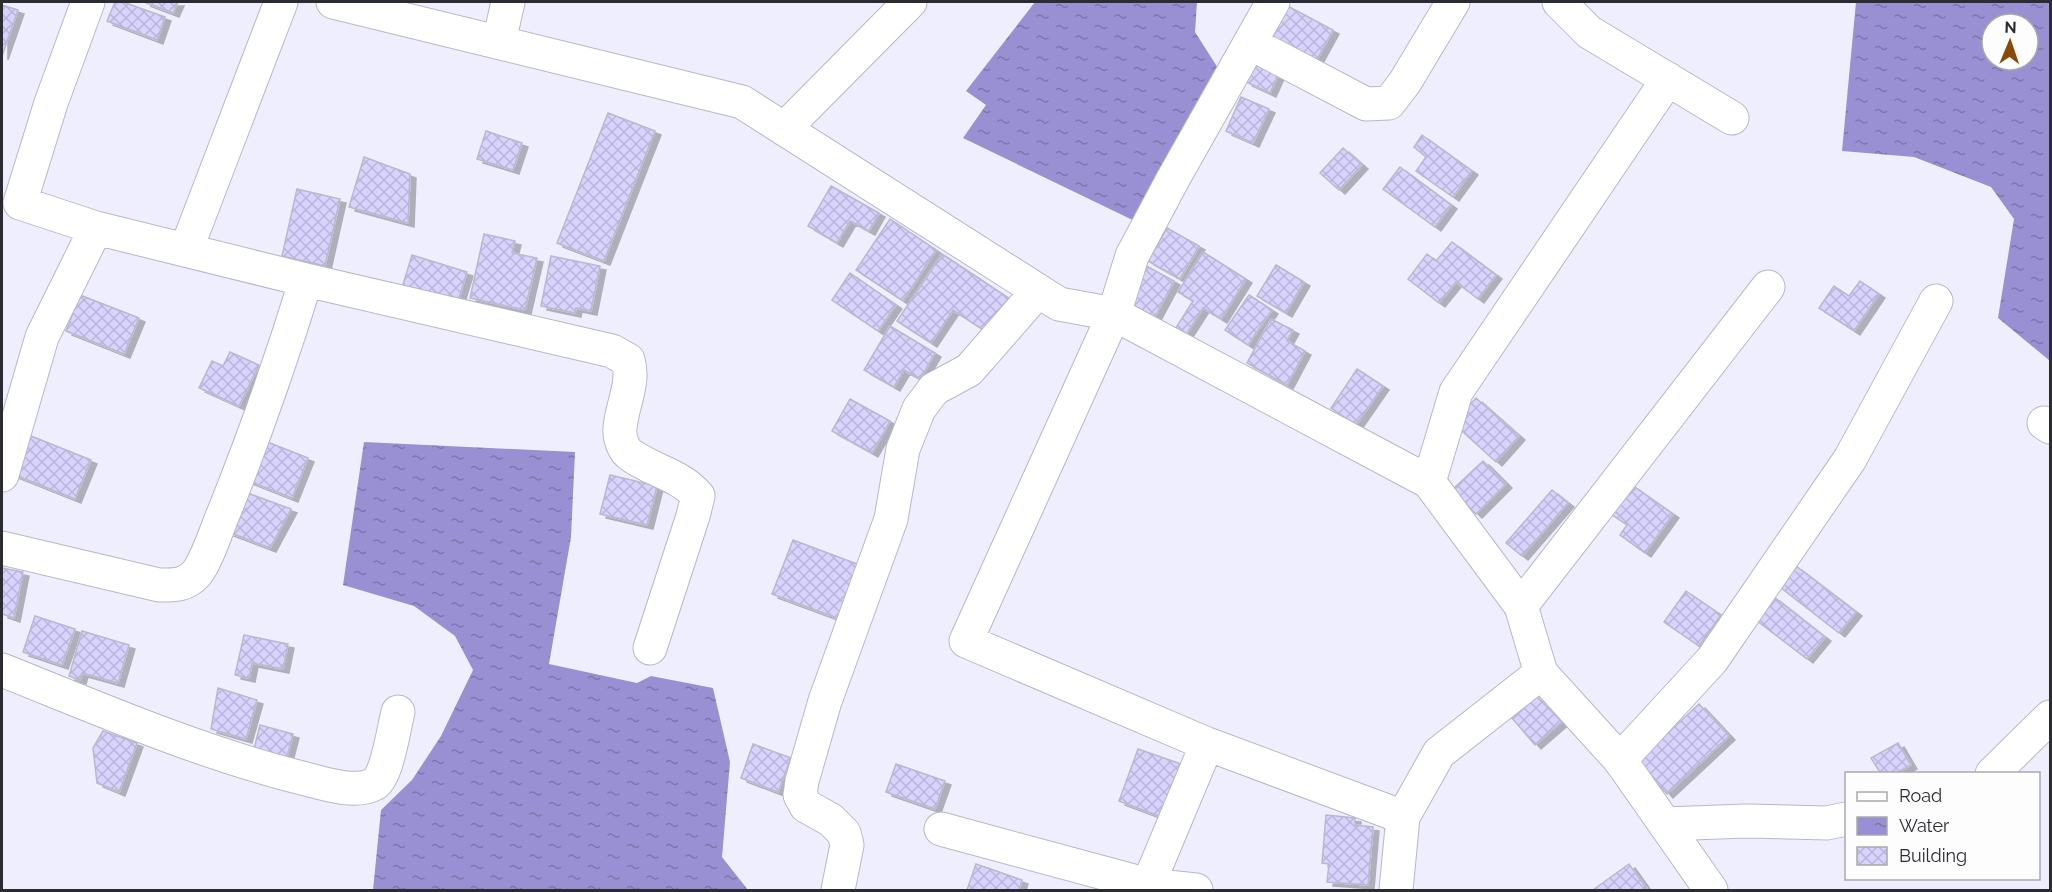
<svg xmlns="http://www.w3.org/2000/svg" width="2052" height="892" font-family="Raleway,sans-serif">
<defs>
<pattern id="water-ripples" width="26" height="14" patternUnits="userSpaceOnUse" patternTransform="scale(1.5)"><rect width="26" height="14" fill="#9890d3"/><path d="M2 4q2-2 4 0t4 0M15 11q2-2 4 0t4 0" fill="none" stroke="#7c76ac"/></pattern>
<pattern id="building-cross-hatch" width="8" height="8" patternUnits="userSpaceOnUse" patternTransform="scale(1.5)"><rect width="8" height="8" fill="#d7d3fe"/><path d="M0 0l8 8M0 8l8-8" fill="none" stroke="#b9b5da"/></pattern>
<filter id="shadow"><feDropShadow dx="6" dy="4" stdDeviation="0" flood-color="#0004"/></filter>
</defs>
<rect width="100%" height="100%" fill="#efeefe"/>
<path fill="url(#water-ripples)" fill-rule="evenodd" d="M 1035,2 L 1197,2 L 1195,32 L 1223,76 L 1145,226 L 963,138 L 986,105 L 966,91 Z
M 1856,2 L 2050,2 L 2050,361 L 1998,318 L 2014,219 L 1991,187 L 1914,157 L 1842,151 ZM 1992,24 L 2028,24 L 2028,60 L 1992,60 Z
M 364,442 L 575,452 L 571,537 L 549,664 L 637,683 L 651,676 L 713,688 L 730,762 L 722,857 L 748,890 L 373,890 L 381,810 L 412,780 L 441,736 L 473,670 L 455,636 L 414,606 L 343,585 Z"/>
<path fill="url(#building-cross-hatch)" stroke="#b9b8cc" stroke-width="1.5" filter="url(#shadow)" d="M 115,2 L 123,2 L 165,17 L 157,40 L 107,21 Z
M 144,2 L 178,2 L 173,13 Z
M 1280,2 L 1333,30 L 1315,63 L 1262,35 Z
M 2,5 L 18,10 L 2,56 Z
M 1254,64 L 1278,75 L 1270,93 L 1246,82 Z
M 1241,97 L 1269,109 L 1253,143 L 1226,131 Z
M 608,113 L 655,131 L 604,261 L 557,243 Z
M 486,131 L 522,143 L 513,170 L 477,159 Z
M 1422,135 L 1472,171 L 1453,197 L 1416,171 L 1426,157 L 1414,147 Z
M 1343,148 L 1362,165 L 1339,190 L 1320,173 Z
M 364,157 L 410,174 L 408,223 L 349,207 Z
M 1400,167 L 1451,205 L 1435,227 L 1383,189 Z
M 831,186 L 879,213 L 869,231 L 850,221 L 837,243 L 808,226 Z
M 297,189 L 340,199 L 325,266 L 282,256 Z
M 890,219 L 936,250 L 903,301 L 856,270 Z
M 1167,228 L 1199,246 L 1180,279 L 1148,261 Z
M 484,234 L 515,241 L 512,253 L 537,258 L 525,310 L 470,298 Z
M 1452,242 L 1496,275 L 1478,299 L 1456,282 L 1439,303 L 1408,279 L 1427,254 L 1436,261 Z
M 1203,252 L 1246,279 L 1221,319 L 1203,308 L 1182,341 L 1172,334 L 1193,301 L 1178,292 Z
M 942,254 L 1013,301 L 991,335 L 953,310 L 931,343 L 897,321 Z
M 412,255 L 467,272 L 456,308 L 401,291 Z
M 551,256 L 600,266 L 591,311 L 576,308 L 575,313 L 541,306 Z
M 1141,263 L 1174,281 L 1152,322 L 1119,304 Z
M 1276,265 L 1304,282 L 1286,313 L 1257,296 Z
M 850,273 L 896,305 L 878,331 L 832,300 Z
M 1860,281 L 1879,294 L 1854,331 L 1819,308 L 1834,286 L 1849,296 Z
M 80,295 L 139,318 L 124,354 L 66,331 Z
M 1249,295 L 1272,310 L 1248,345 L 1225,330 Z
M 1271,319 L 1293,330 L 1287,341 L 1305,351 L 1287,385 L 1247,363 Z
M 890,326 L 935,353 L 920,379 L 904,370 L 894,387 L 864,370 Z
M 230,352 L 259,365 L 239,406 L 199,388 L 212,361 L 223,366 Z
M 1357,369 L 1383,386 L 1356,425 L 1331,408 Z
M 1476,398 L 1519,436 L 1496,462 L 1453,423 Z
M 850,399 L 890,421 L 872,453 L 832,431 Z
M 26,434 L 91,460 L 75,499 L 10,473 Z
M 260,439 L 308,458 L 292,498 L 244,479 Z
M 1483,461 L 1506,484 L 1476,514 L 1452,490 Z
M 610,475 L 657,486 L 647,525 L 600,514 Z
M 1632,485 L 1673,514 L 1645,553 L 1620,535 L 1627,525 L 1611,514 Z
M 1552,490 L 1568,503 L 1522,556 L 1506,543 Z
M 242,491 L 291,509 L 270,548 L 228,532 Z
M 793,540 L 865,567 L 845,621 L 772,594 Z
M 1796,566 L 1856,612 L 1839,633 L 1780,587 Z
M 2,568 L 23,572 L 14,618 L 2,614 Z
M 1686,591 L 1721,615 L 1699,646 L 1664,622 Z
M 1774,597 L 1825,637 L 1807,659 L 1756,620 Z
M 35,616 L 75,629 L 62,665 L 23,652 Z
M 82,631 L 129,645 L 118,683 L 82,673 L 80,680 L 69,676 Z
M 244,635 L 288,644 L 283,669 L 252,663 L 249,678 L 235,675 Z
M 218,688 L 257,700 L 246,739 L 211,729 Z
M 1541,692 L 1565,719 L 1535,745 L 1512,718 Z
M 1699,704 L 1729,736 L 1667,794 L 1637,762 Z
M 260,725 L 293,734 L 285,765 L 252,757 Z
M 103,731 L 137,743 L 119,792 L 97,783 L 93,748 Z
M 1898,743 L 1911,765 L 1895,774 L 1881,774 L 1871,758 Z
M 753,744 L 791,758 L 778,792 L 741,778 Z
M 1138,749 L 1187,766 L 1167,819 L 1119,801 Z
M 896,764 L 945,781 L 935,809 L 886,792 Z
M 1326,815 L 1355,818 L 1355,825 L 1373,827 L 1368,885 L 1327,882 L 1329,864 L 1322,863 Z
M 976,864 L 1022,880 L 1019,890 L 967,890 Z
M 1629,864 L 1647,889 L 1645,890 L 1593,890 Z"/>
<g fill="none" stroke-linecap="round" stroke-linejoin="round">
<defs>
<path id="minor" d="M 88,2 L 51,103 L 20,203 L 96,228 L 306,280
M 1273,2 L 1173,179 L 1132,256 L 1114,314 L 966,641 L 1207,744 L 1403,817
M 1559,2 L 1589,32 L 1732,118
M 499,42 L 508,2
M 1250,43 L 1366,104 L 1389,103 L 1405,82 L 1453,2
M 186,250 L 281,2
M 2044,423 L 2050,427
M 2,475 L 42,337 L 96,228
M 1429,482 L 1456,392 L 1668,79
M 2,548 L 159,585 C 173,585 185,586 196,574 C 207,561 217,528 224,512 C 255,435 282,358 306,280 L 612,351 L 628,360 C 635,383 622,404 620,428 C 619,437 623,451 632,456 C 654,471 680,475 698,496 L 693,516 L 650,648
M 1521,606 L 1768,287
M 2,670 C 100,709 196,751 298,777 C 319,782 354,795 374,784 C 387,778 394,727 398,712
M 1620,760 L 1712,660 L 1850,459 L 1936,301
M 1992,774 L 2050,717
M 1665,824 L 1746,821 L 1827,823 L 1846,819
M 941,829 L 1148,885 L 1147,890
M 838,890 L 847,845 L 844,833 L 831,820 L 806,806 L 800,795 L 802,781 L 825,701 L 891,519 L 903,449 L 919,409 L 934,389 L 969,370 L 1038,291
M 1196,890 L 1148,885 L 1207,744"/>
<path id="tertiary" d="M 333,2 L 742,102 L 1059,304 L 1114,314 L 1429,482 L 1521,606 L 1541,673 L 1620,760 L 1711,890
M 784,129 L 910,2
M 1396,890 L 1403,817 L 1439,753 L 1541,673"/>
</defs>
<use href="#minor" stroke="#b8b7cb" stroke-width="35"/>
<use href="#tertiary" stroke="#b8b7cb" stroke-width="35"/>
<use href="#minor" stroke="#fff" stroke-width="33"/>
<use href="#tertiary" stroke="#fff" stroke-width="33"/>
</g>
<rect width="2052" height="892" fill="none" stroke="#2b2b32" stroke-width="6"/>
<rect x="1845" y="772" width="195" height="108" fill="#fdfdfd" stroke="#a9a9ac" stroke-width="1.5"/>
<rect x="1857" y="792" width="30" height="9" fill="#ffffff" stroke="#a9a9ac" stroke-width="1.5"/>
<text x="1899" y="802" font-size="18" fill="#2b2b32">Road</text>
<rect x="1857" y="817" width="30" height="18" fill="url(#water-ripples)" stroke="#a9a9ac" stroke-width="1.5"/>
<text x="1899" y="832" font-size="18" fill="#2b2b32">Water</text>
<rect x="1857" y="847" width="30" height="18" fill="url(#building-cross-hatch)" stroke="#a9a9ac" stroke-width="1.5"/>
<text x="1899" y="862" font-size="18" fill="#2b2b32">Building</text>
<g transform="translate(2010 42) rotate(2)"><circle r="28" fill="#fdfdfd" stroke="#a9a9ac" stroke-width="1.5"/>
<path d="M0-4.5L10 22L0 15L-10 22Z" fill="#874a08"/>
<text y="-9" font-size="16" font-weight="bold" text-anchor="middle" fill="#2b2b32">N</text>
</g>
</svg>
